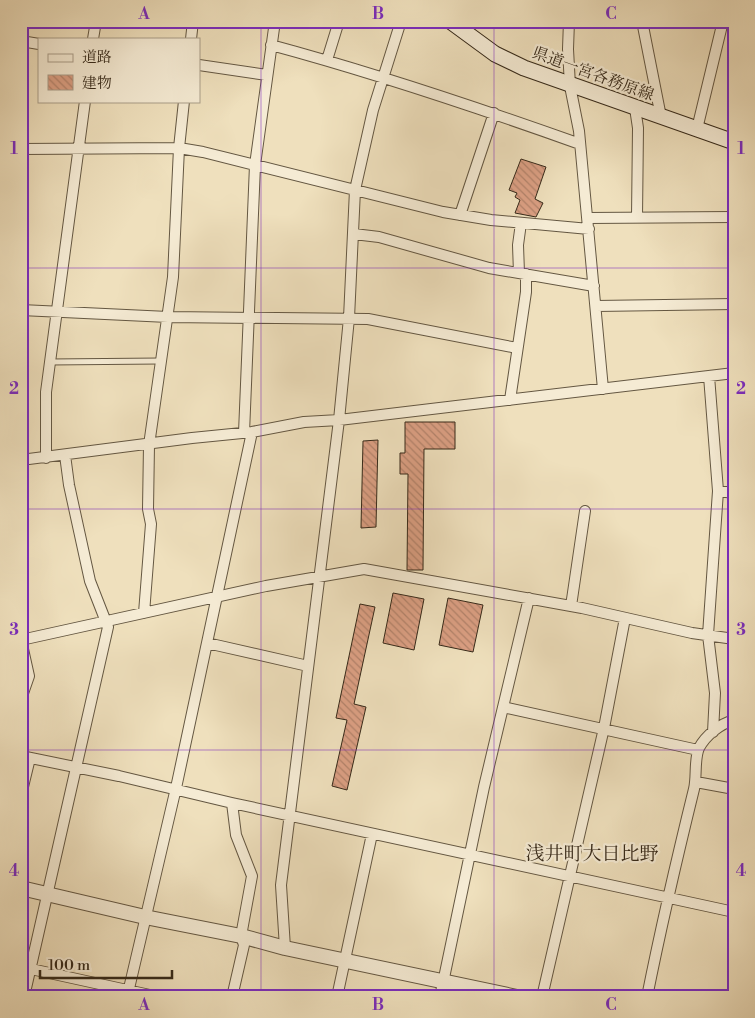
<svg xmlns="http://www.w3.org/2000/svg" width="755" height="1018" font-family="'Libre Bodoni','Noto Serif JP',serif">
<defs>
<pattern id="building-back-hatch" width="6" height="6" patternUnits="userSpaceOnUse" patternTransform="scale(1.25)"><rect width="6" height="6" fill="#db9f83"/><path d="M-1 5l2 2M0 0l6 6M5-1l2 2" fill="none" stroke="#b2826a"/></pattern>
</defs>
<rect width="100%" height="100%" fill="#efe0bd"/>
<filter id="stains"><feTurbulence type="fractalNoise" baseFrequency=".004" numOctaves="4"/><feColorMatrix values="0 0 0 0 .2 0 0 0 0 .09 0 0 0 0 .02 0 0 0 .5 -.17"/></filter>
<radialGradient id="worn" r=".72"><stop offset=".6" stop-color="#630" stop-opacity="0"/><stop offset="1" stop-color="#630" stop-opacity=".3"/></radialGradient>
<path fill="url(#building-back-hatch)" stroke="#362919" d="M 521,159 L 546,167 L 535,199 L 543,203 L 536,217 L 515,213 L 520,200 L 515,197 L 517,193 L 509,190 Z
M 405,422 L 455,422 L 455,449 L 424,449 L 423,570 L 407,570 L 408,474 L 400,474 L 400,453 L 405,453 Z
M 378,440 L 376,527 L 361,528 L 363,441 Z
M 393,593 L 424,599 L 414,650 L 383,643 Z
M 448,598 L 483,605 L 473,652 L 439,645 Z
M 360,604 L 375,607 L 354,704 L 366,707 L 347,790 L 332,786 L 347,720 L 336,718 Z"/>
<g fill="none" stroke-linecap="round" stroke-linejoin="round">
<defs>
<path id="service" d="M 50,362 L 160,361"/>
<path id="minor" d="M 569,21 L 568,49 L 570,86 L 579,131 L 603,389
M 642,21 L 661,117
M 93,39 L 96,21
M 191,39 L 193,21
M 21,41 L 39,44
M 271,45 C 375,73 479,108 580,144
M 327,60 L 339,21
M 199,65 L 267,75
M 635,108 L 638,128 L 637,217
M 697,129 L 723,21
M 21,149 L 179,148 L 203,152 L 443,212 L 491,220 L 589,229
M 460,215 L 494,113
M 588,218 L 734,217
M 354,234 L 379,237 L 489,268 L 594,286
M 519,273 L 518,245 L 521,223
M 596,306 L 734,304
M 21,310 L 168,317 L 368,319 L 517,348
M 709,376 L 718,491 L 708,635 L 715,693 L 713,732
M 510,400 L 526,292 L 526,274
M 244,433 L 255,165 L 275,21
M 46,458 L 46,392 L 85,101
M 21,460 L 192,438 L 252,432 L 304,422 L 339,420 L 734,373
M 718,491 L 734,493
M 571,606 L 585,511
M 144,613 L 151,524 L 148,509 L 149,445 L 173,277 L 179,148 L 184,101
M 21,640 L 266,586 L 364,569 L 582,608 L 692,633 L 734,639
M 21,640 L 29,676 L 21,699
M 207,643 L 308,666
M 503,707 L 698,750
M 21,756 L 119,776 L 232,803 L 734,912
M 696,782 L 734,789
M 21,795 L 30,758
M 232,803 L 236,835 L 252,876 L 241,936 L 244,945 L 232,997
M 285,948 L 281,885 L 339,420 L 349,318 L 355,190 L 373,110 L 401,21
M 31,969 L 159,997
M 24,997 L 108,627 L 90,581 L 69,485 L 65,455
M 127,997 L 176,788 L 252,432
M 337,997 L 372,834
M 440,997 L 484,787 L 529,598
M 542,997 L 604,728 L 625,618
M 647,997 C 661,927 677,858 694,789 C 697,777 694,759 699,748 C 706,735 720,724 734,720"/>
<path id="tertiary" d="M 21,888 L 145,917 L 241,936 L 285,948 L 517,997"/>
<path id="secondary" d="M 450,21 L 495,54 L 524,68 L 734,142"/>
</defs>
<use href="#service" stroke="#645742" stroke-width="7"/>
<use href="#minor" stroke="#645742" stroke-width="12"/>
<use href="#tertiary" stroke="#645742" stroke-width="16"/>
<use href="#secondary" stroke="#362919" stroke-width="17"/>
<use href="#service" stroke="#f5ebd4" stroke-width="5"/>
<use href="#minor" stroke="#f5ebd4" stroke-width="10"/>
<use href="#tertiary" stroke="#f5ebd4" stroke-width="14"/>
<use href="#secondary" stroke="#f5ebd4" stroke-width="15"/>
</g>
<path fill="none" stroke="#7b2cbf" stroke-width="1" stroke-opacity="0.55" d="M 261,21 L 261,997M 494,21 L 494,997M 21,268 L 734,268M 21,509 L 734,509M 21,750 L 734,750"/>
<g text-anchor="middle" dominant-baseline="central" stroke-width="4.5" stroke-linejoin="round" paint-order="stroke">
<g font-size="16" fill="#362919" stroke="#f5ebd4">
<text transform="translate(593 74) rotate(20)">県道一宮各務原線</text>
</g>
<g font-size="19" fill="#362919" stroke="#f5ebd4">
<text x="592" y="854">浅井町大日比野</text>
</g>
</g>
<rect width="755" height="1018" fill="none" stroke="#efe0bd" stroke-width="55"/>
<rect x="38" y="38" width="162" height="65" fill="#f5ebd4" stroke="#a99d89"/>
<rect x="48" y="54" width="25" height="8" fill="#f5ebd4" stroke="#a99d89"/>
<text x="82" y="62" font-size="15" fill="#362919">道路</text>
<rect x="48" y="75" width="25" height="15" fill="url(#building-back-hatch)" stroke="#a99d89"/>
<text x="82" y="88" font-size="15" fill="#362919">建物</text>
<path d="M40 970v8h132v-8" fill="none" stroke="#362919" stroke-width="2.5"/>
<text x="48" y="970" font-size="15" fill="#362919" stroke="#f5ebd4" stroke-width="4" paint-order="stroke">100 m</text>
<rect x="28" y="28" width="700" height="962" fill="none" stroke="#7b2cbf" stroke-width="2"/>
<g font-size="16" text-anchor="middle" font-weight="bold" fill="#7b2cbf">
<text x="144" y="19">A</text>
<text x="378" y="19">B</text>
<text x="611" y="19">C</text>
<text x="14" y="154">1</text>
<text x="741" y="154">1</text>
<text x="14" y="394">2</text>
<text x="741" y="394">2</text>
<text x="14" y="635">3</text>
<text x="741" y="635">3</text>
<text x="14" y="876">4</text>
<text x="741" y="876">4</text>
<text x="144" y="1010">A</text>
<text x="378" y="1010">B</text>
<text x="611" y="1010">C</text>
</g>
<rect width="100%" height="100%" filter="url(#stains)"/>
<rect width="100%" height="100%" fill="url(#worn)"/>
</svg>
